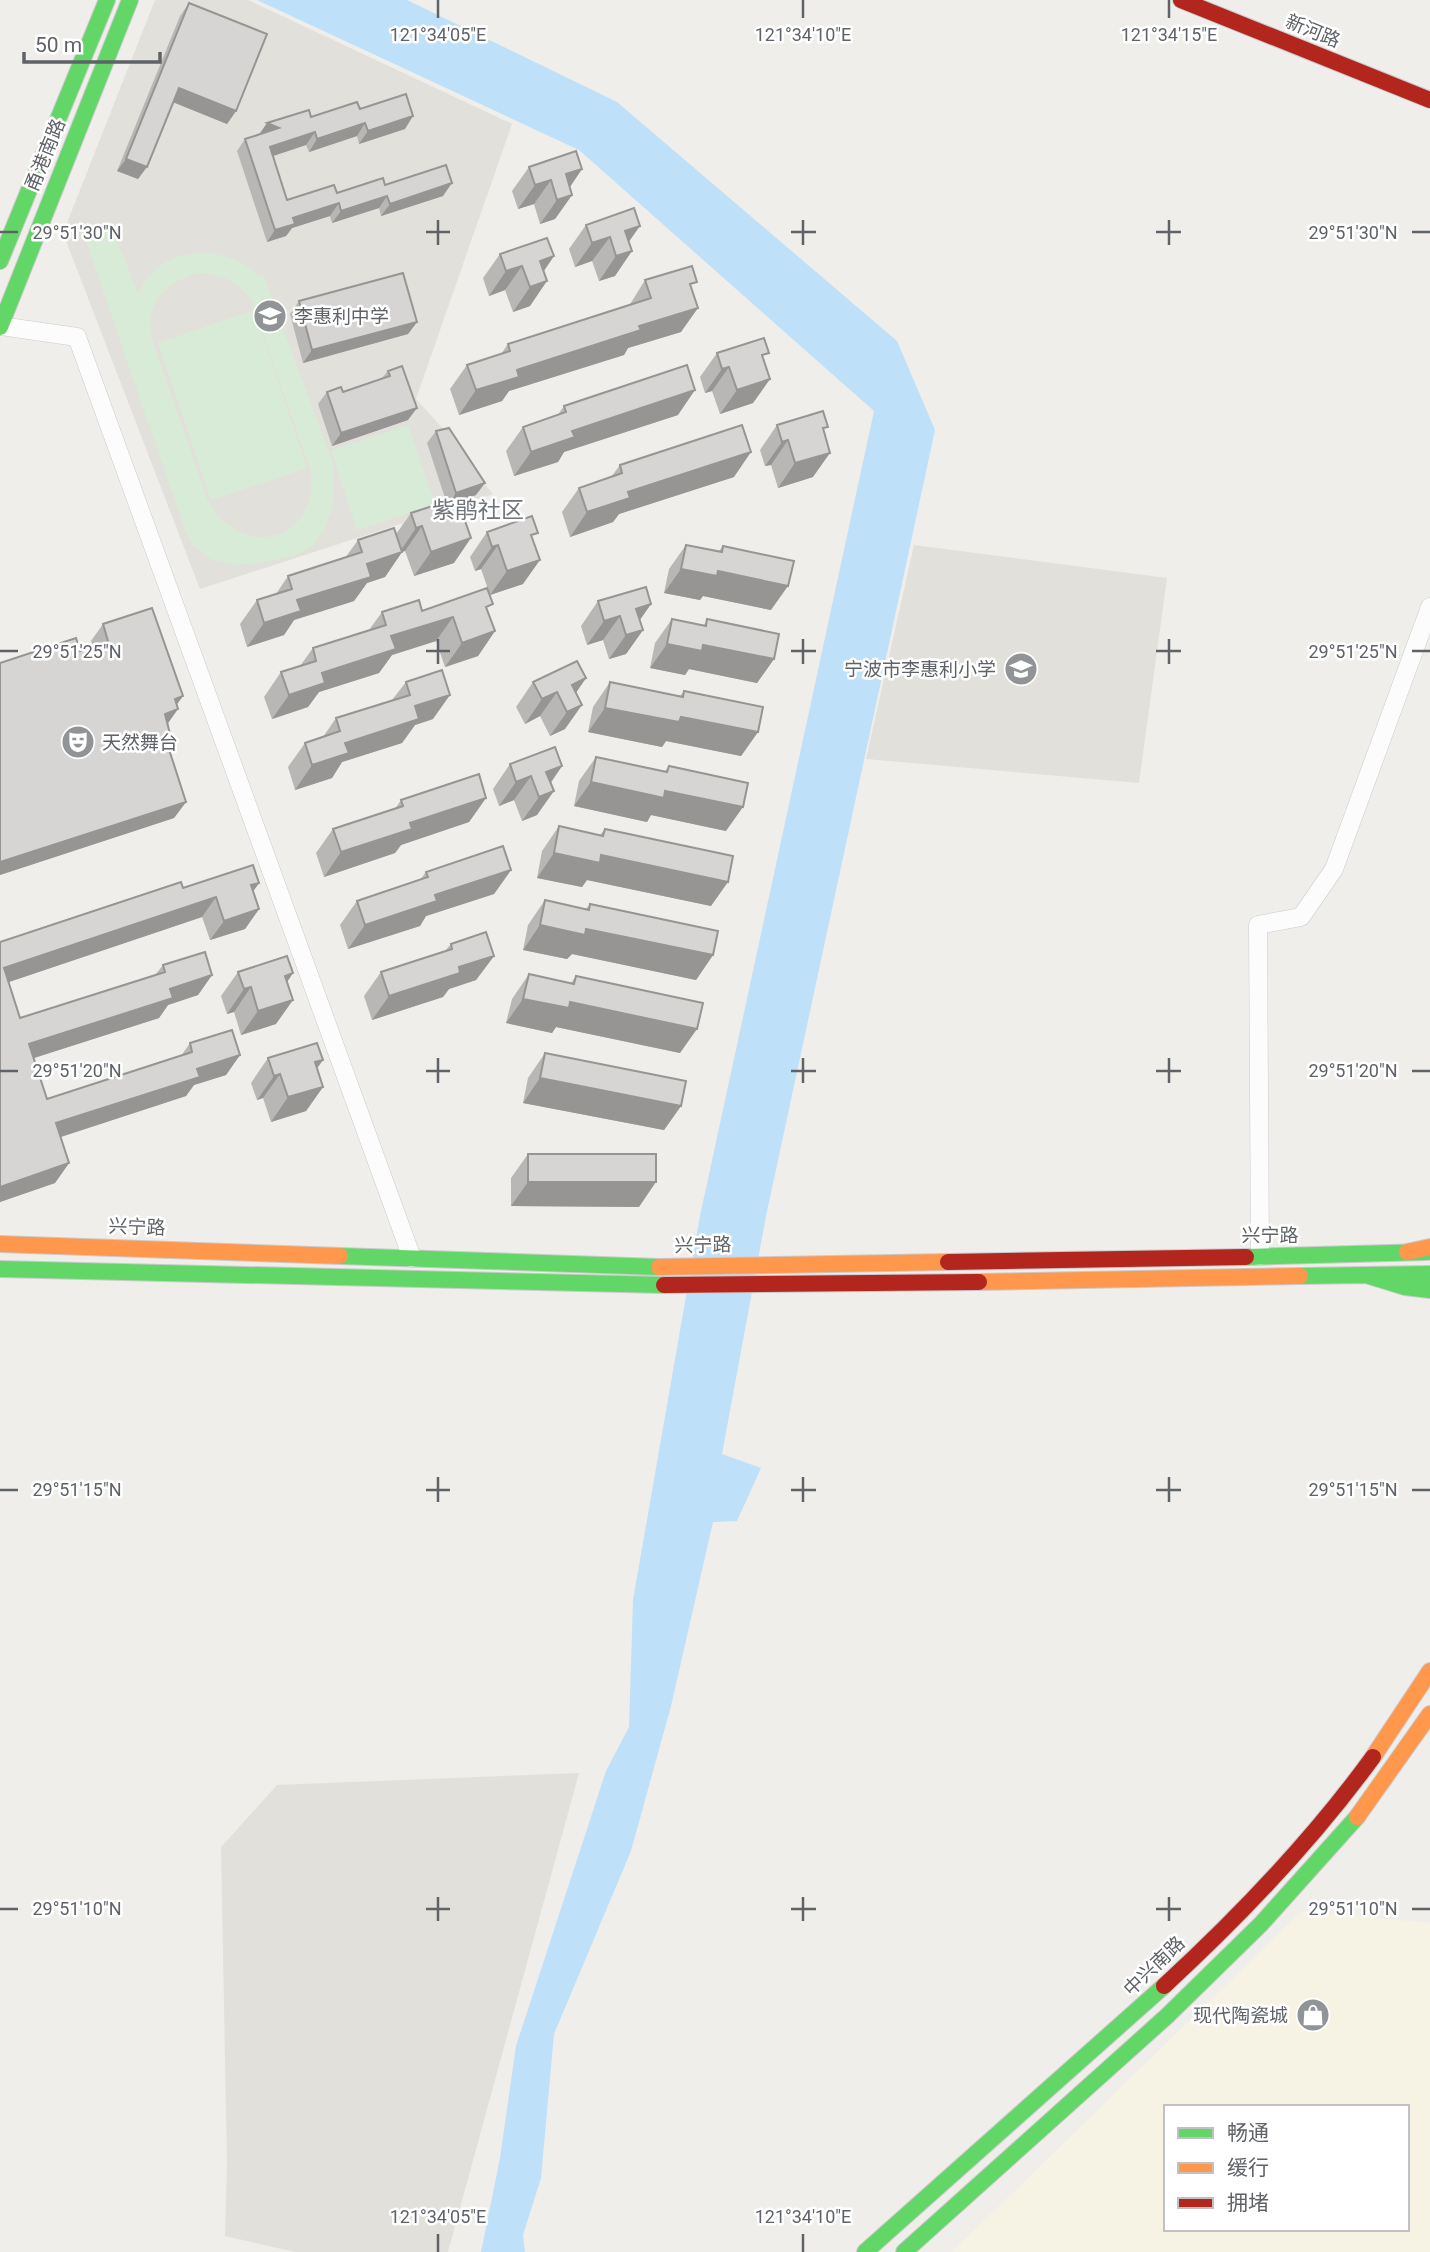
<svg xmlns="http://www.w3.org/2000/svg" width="1430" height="2252" font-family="Roboto,'Noto Sans SC',sans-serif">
<rect width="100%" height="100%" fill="#efeeea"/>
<path fill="#f7f3e4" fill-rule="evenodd" d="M 1302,1911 L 1430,1923 L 1430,2252 L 952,2252 ZM 1166,2107 L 1407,2107 L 1407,2229 L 1166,2229 Z"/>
<path fill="#e2e0da" d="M 155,0 L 248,0 L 512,124 L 416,399 L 456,443 L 475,472 L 493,494 L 200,589 L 63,233 Z
M 914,545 L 1167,578 L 1139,783 L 866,759 Z
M 579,1773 L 448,2252 L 295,2252 L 225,2236 L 227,2164 L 221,1847 L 277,1785 Z"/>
<path fill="#d8ebd6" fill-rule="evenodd" d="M 111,224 L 138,294 C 141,289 145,281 149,276 C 177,243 231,248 259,276 L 263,275 L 333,463 L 333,505 L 325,529 L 312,546 L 296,555 L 265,562 L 236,565 L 210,559 L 193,545 L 186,533 L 84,235 ZM 199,273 C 223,274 236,281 251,299 L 311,472 C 318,544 239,561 207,499 L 153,342 C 143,304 164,282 199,273 Z
M 254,310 L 307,468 L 211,500 L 158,343 Z
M 408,425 L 435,504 L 357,530 L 331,451 Z"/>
<path fill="#bfe0f9" d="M 257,0 L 407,0 L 617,102 L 897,341 L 935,430 L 766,1216 L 722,1454 L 761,1468 L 737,1521 L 713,1522 L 671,1706 L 631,1851 L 554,2034 L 541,2178 L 523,2235 L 525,2252 L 481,2252 L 500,2158 L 516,2046 L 606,1771 L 629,1727 L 633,1600 L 700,1216 L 874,411 L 579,150 Z"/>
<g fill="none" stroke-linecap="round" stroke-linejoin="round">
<defs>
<path id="street" d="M 0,326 L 77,337 L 412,1258
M 1260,1256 L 1258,925 L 1301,917 L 1334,869 L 1430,607"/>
<path id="fast" d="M 0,261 L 107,0
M 0,327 L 130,0
M 340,1256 L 659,1267
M 1246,1257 L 1427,1252
M 0,1269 L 664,1285
M 1366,1275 L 1405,1287 L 1430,1290
M 1300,1276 L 1430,1274
M 865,2252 L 1164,1986
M 904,2252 L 1167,2016 L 1261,1924 L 1357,1817"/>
<path id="slow" d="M 0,1244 L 340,1256
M 1407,1252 L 1430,1247
M 659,1267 L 948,1262
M 979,1282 L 1300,1276
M 1373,1757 L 1430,1671
M 1357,1817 L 1430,1714"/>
<path id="jam" d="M 1181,0 L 1430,100
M 948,1262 L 1246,1257
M 664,1285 L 979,1282
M 1164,1986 C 1240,1916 1312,1841 1373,1757"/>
</defs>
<use href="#street" stroke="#cbcccc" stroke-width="19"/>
<use href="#fast" stroke="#cacacb" stroke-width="18"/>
<use href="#slow" stroke="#cacacb" stroke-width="18"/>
<use href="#jam" stroke="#cacacb" stroke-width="18"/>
<use href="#street" stroke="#fdfcfc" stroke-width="18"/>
<use href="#fast" stroke="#63d668" stroke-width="16"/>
<use href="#slow" stroke="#ff974d" stroke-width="16"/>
<use href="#jam" stroke="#b3261e" stroke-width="16"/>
</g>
<path fill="#b8b7b5" d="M 189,3 L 236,111 L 227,124 L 173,102 L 138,179 L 117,171 L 180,16 Z
M 360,109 L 405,129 L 359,144 L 357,136 L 309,152 L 306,145 L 273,156 L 287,200 L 385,185 L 443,196 L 381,216 L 379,208 L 332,223 L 330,216 L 292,228 L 286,236 L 267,242 L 237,151 L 245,139 L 311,117 Z
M 529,167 L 582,169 L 570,187 L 572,195 L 555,219 L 540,224 L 534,204 L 518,209 L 512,191 Z
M 586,225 L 629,242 L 615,276 L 599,281 L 592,261 L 575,267 L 569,249 Z
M 500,254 L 554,256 L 543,272 L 530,306 L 513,312 L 505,290 L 489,296 L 483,278 Z
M 645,280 L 692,289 L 681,332 L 628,348 L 624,355 L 509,391 L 502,401 L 459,415 L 450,389 L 467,365 L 501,354 L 508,344 L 629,306 Z
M 299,301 L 417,322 L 408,334 L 303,363 L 290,314 Z
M 717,353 L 764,360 L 770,379 L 753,403 L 720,414 L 712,391 L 705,393 L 700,377 Z
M 388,371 L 408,420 L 332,446 L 318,404 L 327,392 L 343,392 L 382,378 Z
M 564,406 L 678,415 L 564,452 L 558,462 L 514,476 L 506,451 L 523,427 L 557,416 Z
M 777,425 L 824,432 L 813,477 L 778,488 L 771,465 L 765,466 L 760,450 Z
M 436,431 L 476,495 L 458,502 L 454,563 L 414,576 L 405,551 L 402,552 L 385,577 L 367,583 L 354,601 L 294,620 L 284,635 L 247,647 L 240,624 L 257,600 L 276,594 L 288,576 L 345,558 L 358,540 L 396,534 L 411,513 L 446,501 L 427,443 Z
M 620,465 L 734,477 L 619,514 L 613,522 L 570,537 L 562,512 L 579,488 L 611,477 Z
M 487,532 L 533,540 L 523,584 L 490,595 L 481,569 L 475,571 L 470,557 Z
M 686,545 L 719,551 L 723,546 L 771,610 L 703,596 L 700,600 L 664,593 L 669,569 Z
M 598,601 L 651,604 L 640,620 L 643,630 L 626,654 L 609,659 L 603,640 L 587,645 L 581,626 Z
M 422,611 L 488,612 L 495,631 L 478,656 L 445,667 L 436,641 L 392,655 L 379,673 L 319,692 L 308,707 L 272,719 L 264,697 L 281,672 L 300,666 L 313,648 L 369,630 L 382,612 Z
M 672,619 L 704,625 L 707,619 L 774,659 L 757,683 L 689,669 L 685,675 L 650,668 L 655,643 Z
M 103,624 L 183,696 L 177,704 L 178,709 L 167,724 L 171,738 L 167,744 L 186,802 L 174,818 L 0,875 L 0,663 L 80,651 L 93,646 L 91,641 Z
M 586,678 L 576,692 L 565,729 L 550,736 L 540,716 L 525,724 L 516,707 L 533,682 Z
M 406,682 L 433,719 L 415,725 L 402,743 L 342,762 L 332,778 L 295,790 L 288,767 L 305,743 L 323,737 L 336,718 L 392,700 Z
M 610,682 L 680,696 L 684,691 L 758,732 L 741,756 L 666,741 L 662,747 L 588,732 L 593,707 Z
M 596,757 L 665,771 L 669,766 L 726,831 L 651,815 L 647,822 L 574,806 L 579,781 Z
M 510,764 L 562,766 L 551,783 L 537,815 L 522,821 L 514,800 L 499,806 L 493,789 Z
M 486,798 L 469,822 L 401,845 L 395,853 L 324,877 L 316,853 L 333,829 L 395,809 L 401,800 Z
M 559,826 L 600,835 L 605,829 L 711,906 L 587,880 L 582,887 L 537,878 L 542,851 Z
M 253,865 L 259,883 L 253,891 L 259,909 L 245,929 L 210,940 L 202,917 L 9,982 L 20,1018 L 155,975 L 163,965 L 205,952 L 212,975 L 198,995 L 168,1005 L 159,1018 L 34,1058 L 47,1099 L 181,1056 L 190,1043 L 232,1030 L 240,1055 L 226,1075 L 194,1085 L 186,1096 L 61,1137 L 69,1163 L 55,1183 L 0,1202 L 0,942 L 181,882 L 183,888 Z
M 511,870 L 494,894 L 426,916 L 420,926 L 348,949 L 340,925 L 357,901 L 420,880 L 426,872 Z
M 545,900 L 586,909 L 590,904 L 713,955 L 696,980 L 572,954 L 567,959 L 523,950 L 528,925 Z
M 451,944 L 494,956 L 476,980 L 449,989 L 443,997 L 372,1020 L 364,996 L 381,972 L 445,951 Z
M 238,972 L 293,973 L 287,982 L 276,1024 L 241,1035 L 234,1012 L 227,1014 L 221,996 Z
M 529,974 L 571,983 L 576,976 L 680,1053 L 556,1027 L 552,1033 L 506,1023 L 512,999 Z
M 545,1053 L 681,1106 L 664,1130 L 523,1103 L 528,1078 Z
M 268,1058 L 317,1068 L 323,1087 L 306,1111 L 271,1122 L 263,1098 L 257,1100 L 251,1083 Z
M 528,1154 L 639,1207 L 511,1206 L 511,1178 Z"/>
<path fill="#969594" d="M 179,88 L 236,111 L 227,124 L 170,101 Z
M 413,116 L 405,129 L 359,144 L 368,131 Z
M 267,123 L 279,128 L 258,136 Z
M 365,123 L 357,136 L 309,152 L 317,139 Z
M 315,132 L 306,145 L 261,160 L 270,147 Z
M 126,159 L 147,167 L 138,179 L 117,171 Z
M 582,169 L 565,194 L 566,174 Z
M 551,180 L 534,204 L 518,209 L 535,185 Z
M 452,183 L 443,196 L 381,216 L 390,204 Z
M 572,195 L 555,219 L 540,224 L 557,200 Z
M 387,196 L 379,208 L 332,223 L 341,211 Z
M 339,203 L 330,216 L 292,228 L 286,236 L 267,242 L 275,230 L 293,218 Z
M 640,226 L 623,250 L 625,231 Z
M 610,237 L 592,261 L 575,267 L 592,243 Z
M 632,251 L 615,276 L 599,281 L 616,256 Z
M 554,256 L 537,281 L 540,261 Z
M 522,266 L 505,290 L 489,296 L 506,271 Z
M 547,281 L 530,306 L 513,312 L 530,287 Z
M 698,308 L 681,332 L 628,348 L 624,355 L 509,391 L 502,401 L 459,415 L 476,390 L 517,370 L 639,326 Z
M 417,322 L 408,334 L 303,363 L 312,350 Z
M 729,367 L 712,391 L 705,393 L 722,369 Z
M 770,379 L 753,403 L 720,414 L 737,390 Z
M 695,390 L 678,415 L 564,452 L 558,462 L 514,476 L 531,452 L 572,431 Z
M 417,408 L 408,420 L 332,446 L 341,433 Z
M 788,440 L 771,465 L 765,466 L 782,442 Z
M 751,452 L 734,477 L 619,514 L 613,522 L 570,537 L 587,512 L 628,492 Z
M 830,453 L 813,477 L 778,488 L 795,463 Z
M 485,483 L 476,495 L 447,505 L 456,493 Z
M 422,526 L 405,551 L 399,553 L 416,528 Z
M 471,538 L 454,563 L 414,576 L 431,552 Z
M 498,545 L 481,569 L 475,571 L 492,547 Z
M 402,552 L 385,577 L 367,583 L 354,601 L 294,620 L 284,635 L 247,647 L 264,623 L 297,600 L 367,564 Z
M 540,560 L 523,584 L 490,595 L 507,571 Z
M 681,569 L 718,571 L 788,586 L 771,610 L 703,596 L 700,600 L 664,593 Z
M 651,604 L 634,628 L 636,609 Z
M 620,616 L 603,640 L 587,645 L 604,621 Z
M 453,617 L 436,641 L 392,655 L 379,673 L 319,692 L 308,707 L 272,719 L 289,695 L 322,673 L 391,636 Z
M 643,630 L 626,654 L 609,659 L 626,635 Z
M 495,631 L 478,656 L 445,667 L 462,643 Z
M 667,644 L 703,645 L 774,659 L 757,683 L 689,669 L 685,675 L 650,668 Z
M 586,678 L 569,703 L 572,685 Z
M 557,692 L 540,716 L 525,724 L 542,699 Z
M 450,695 L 433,719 L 415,725 L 402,743 L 342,762 L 332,778 L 295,790 L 312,765 L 345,743 L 415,706 Z
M 183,696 L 172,711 L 178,709 L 166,726 L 153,730 L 175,699 Z
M 582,705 L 565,729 L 550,736 L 567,712 Z
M 605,708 L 681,717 L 758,732 L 741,756 L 666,741 L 662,747 L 588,732 Z
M 562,766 L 545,790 L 546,772 Z
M 531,776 L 514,800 L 499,806 L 516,782 Z
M 591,782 L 665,791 L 743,807 L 726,831 L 651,815 L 647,822 L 574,806 Z
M 554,791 L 537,815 L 522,821 L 539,797 Z
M 486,798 L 469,822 L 401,845 L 395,853 L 324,877 L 341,852 L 410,823 Z
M 186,802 L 174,818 L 0,875 L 0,862 Z
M 554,853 L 601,855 L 728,882 L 711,906 L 587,880 L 582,887 L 537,878 Z
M 511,870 L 494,894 L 426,916 L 420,926 L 348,949 L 365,925 L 435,895 Z
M 259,883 L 245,903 L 251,885 Z
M 216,897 L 202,917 L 0,985 L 4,968 Z
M 259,909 L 245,929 L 210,940 L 224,921 Z
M 540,925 L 586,929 L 713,955 L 696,980 L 572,954 L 567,959 L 523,950 Z
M 494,956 L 476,980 L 449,989 L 443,997 L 372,1020 L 389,996 L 459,967 Z
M 293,973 L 276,998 L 285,976 Z
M 212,975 L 198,995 L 168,1005 L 159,1018 L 15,1064 L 29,1044 L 170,989 Z
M 251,987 L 234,1012 L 227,1014 L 244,989 Z
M 523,999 L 570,1002 L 697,1029 L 680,1053 L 556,1027 L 552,1033 L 506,1023 Z
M 293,1000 L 276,1024 L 241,1035 L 258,1011 Z
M 240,1055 L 226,1075 L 194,1085 L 186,1096 L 42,1143 L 56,1123 L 197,1069 Z
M 323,1060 L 306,1084 L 315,1062 Z
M 280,1074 L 263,1098 L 257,1100 L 274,1076 Z
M 540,1078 L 681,1106 L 664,1130 L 523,1103 Z
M 323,1087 L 306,1111 L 271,1122 L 288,1097 Z
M 69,1163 L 55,1183 L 0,1202 L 0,1187 Z
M 528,1182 L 656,1182 L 639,1207 L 511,1206 Z"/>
<path fill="#d6d5d3" stroke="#969594" stroke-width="2" d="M 189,3 L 267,34 L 236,111 L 179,88 L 147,167 L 126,159 Z
M 406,94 L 413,116 L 368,131 L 365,123 L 317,139 L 315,132 L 270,147 L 287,200 L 334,185 L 337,193 L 383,178 L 385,185 L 446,165 L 452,183 L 390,204 L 387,196 L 341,211 L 339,203 L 293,218 L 295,224 L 275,230 L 245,139 L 279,128 L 267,123 L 309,110 L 311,117 L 357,102 L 360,109 Z
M 576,151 L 582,169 L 566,174 L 572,195 L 557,200 L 551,180 L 535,185 L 529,167 Z
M 634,208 L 640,226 L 625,231 L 632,251 L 616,256 L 610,237 L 592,243 L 586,225 Z
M 547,238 L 554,256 L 540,261 L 547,281 L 530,287 L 522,266 L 506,271 L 500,254 Z
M 692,266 L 697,282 L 690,284 L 698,308 L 639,326 L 641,330 L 517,370 L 519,377 L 476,390 L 467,365 L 510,351 L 508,344 L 651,298 L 645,280 Z
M 403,273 L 417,322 L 312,350 L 299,301 Z
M 764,338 L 769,353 L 762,355 L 770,379 L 737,390 L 729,367 L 722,369 L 717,353 Z
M 687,365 L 695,390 L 572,431 L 575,437 L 531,452 L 523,427 L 566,412 L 564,406 Z
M 402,366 L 417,408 L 341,433 L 327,392 L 341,387 L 343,392 L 390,376 L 388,371 Z
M 823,411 L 828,427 L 823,428 L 830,453 L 795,463 L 788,440 L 782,442 L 777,425 Z
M 742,425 L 751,452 L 628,492 L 630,498 L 587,512 L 579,488 L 622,473 L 620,465 Z
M 449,428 L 485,483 L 456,493 L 436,431 Z
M 457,498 L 471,538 L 431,552 L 422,526 L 416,528 L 411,513 Z
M 532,516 L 538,533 L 531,535 L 540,560 L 507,571 L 498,545 L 492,547 L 487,532 Z
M 394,528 L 402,552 L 367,564 L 371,577 L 297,600 L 301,611 L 264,623 L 257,600 L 292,589 L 288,576 L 362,552 L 358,540 Z
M 686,545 L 722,552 L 723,546 L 794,561 L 788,586 L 718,571 L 717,576 L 681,569 Z
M 646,587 L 651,604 L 636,609 L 643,630 L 626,635 L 620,616 L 604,621 L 598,601 Z
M 487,588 L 493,604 L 486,607 L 495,631 L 462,643 L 453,617 L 391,636 L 396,649 L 322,673 L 325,683 L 289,695 L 281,672 L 316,661 L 313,648 L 386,625 L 382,612 L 419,600 L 422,611 Z
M 152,608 L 183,696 L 175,699 L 178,709 L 165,714 L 171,738 L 166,740 L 186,802 L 0,862 L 0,663 L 76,638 L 80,651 L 108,641 L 103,624 Z
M 672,619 L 706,626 L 707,619 L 779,634 L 774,659 L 703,645 L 702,651 L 667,644 Z
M 577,661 L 586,678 L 572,685 L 582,705 L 567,712 L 557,692 L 542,699 L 533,682 Z
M 442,670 L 450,695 L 415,706 L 419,719 L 345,743 L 349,753 L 312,765 L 305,743 L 340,731 L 336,718 L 410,695 L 406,682 Z
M 610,682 L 683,697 L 684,691 L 763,707 L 758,732 L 681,717 L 679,722 L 605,708 Z
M 555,747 L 562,766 L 546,772 L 554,791 L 539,797 L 531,776 L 516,782 L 510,764 Z
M 596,757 L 667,772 L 669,766 L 748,783 L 743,807 L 665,791 L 664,798 L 591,782 Z
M 479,774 L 486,798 L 410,823 L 412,829 L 341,852 L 333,829 L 403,806 L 401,800 Z
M 559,826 L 603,836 L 605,829 L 733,856 L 728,882 L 601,855 L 600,863 L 554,853 Z
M 503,846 L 511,870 L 435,895 L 437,901 L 365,925 L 357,901 L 428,877 L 426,872 Z
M 253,865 L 259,883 L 251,885 L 259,909 L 224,921 L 216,897 L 4,968 L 20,1018 L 165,972 L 163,965 L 205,952 L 212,975 L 170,989 L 173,998 L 29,1044 L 47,1099 L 192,1052 L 190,1043 L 232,1030 L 240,1055 L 197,1069 L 200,1077 L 56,1123 L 69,1163 L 0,1187 L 0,942 L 181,882 L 183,888 Z
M 545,900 L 589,910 L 590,904 L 718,931 L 713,955 L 586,929 L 585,935 L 540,925 Z
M 486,932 L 494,956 L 459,967 L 460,973 L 389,996 L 381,972 L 452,949 L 451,944 Z
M 287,956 L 293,973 L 285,976 L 293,1000 L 258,1011 L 251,987 L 244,989 L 238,972 Z
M 529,974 L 574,984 L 576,976 L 703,1003 L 697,1029 L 570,1002 L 569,1008 L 523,999 Z
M 317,1043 L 323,1060 L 315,1062 L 323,1087 L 288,1097 L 280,1074 L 274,1076 L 268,1058 Z
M 545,1053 L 686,1081 L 681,1106 L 540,1078 Z
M 528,1154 L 656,1154 L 656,1182 L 528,1182 Z"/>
<path fill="none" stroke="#5f6368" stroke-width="2.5" d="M 438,0 L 438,18M 803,0 L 803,18M 1169,0 L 1169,18M 438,220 L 438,245M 803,220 L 803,245M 1169,220 L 1169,245M 0,232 L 18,232M 426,232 L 450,232M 791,232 L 816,232M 1156,232 L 1181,232M 1412,232 L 1430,232M 438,639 L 438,664M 803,639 L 803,664M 1169,639 L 1169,664M 0,651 L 18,651M 426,651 L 450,651M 791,651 L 816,651M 1156,651 L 1181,651M 1412,651 L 1430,651M 438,1058 L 438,1083M 803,1058 L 803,1083M 1169,1058 L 1169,1083M 0,1071 L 18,1071M 426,1071 L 450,1071M 791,1071 L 816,1071M 1156,1071 L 1181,1071M 1412,1071 L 1430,1071M 438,1477 L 438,1502M 803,1477 L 803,1502M 1169,1477 L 1169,1502M 0,1490 L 18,1490M 426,1490 L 450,1490M 791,1490 L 816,1490M 1156,1490 L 1181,1490M 1412,1490 L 1430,1490M 438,1897 L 438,1921M 803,1897 L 803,1921M 1169,1897 L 1169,1921M 0,1909 L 18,1909M 426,1909 L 450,1909M 791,1909 L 816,1909M 1156,1909 L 1181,1909M 1412,1909 L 1430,1909M 438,2234 L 438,2252M 803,2234 L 803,2252"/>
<defs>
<symbol id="school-disc" viewBox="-11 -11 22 22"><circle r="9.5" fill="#919496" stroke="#fff"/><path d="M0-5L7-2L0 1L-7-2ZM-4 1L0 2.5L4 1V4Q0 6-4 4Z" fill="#fff"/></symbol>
<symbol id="theatre-disc" viewBox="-11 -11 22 22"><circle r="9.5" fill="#919496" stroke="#fff"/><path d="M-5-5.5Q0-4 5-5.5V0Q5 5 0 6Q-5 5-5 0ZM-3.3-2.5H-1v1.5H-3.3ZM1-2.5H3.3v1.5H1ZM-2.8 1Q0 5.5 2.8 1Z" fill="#fff"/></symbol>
<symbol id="shop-disc" viewBox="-11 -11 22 22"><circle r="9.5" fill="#919496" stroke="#fff"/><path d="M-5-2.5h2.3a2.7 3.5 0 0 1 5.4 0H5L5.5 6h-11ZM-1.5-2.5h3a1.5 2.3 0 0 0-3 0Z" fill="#fff"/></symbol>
</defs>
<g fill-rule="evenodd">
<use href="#school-disc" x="251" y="297" width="38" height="38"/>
<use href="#school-disc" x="1002" y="650" width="38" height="38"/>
<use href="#theatre-disc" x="59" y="723" width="38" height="38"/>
<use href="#shop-disc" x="1294" y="1996" width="38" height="38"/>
</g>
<g text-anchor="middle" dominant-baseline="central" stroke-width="5" stroke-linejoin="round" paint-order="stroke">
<g font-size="19" fill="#5f6368" stroke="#fff">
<text transform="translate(1313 31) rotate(22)">新河路</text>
<text transform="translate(45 155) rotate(-68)">甬港南路</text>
<text transform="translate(137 1227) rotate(2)">兴宁路</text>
<text x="1270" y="1235">兴宁路</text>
<text transform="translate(703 1245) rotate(-1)">兴宁路</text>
<text transform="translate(1154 1966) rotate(-44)">中兴南路</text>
</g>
<g font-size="19" fill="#5f6368" stroke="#fff" text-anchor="start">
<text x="294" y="316">李惠利中学</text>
<text x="996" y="669" text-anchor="end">宁波市李惠利小学</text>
<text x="102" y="742">天然舞台</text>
<text x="1288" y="2015" text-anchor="end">现代陶瓷城</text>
</g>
<g font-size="23" fill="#70757a" stroke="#fff">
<text x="478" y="510">紫鹃社区</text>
</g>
</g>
<g font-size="18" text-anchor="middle" fill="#5f6368" stroke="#fff" stroke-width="5" stroke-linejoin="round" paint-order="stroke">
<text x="438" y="41">121°34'05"E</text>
<text x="803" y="41">121°34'10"E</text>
<text x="1169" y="41">121°34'15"E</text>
<text x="77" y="239">29°51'30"N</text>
<text x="1353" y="239">29°51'30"N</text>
<text x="77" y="658">29°51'25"N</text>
<text x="1353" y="658">29°51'25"N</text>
<text x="77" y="1077">29°51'20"N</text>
<text x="1353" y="1077">29°51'20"N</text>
<text x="77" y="1496">29°51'15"N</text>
<text x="1353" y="1496">29°51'15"N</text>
<text x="77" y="1915">29°51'10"N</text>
<text x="1353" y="1915">29°51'10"N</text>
<text x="438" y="2223">121°34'05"E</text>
<text x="803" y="2223">121°34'10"E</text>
</g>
<rect x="1164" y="2105" width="245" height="126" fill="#ffffff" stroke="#bfc1c3" stroke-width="2"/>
<rect x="1178" y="2128" width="35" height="10" fill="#63d668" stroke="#bfc1c3" stroke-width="2"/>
<text x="1227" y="2140" font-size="21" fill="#5f6368">畅通</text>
<rect x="1178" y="2163" width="35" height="10" fill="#ff974d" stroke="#bfc1c3" stroke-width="2"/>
<text x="1227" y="2175" font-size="21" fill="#5f6368">缓行</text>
<rect x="1178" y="2198" width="35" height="10" fill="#b3261e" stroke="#bfc1c3" stroke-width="2"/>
<text x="1227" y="2210" font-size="21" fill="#5f6368">拥堵</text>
<path d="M24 52v10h136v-10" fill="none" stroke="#5f6368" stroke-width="3.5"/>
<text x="35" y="52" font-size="21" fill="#5f6368" stroke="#ffffff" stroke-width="5" paint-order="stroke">50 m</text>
</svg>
